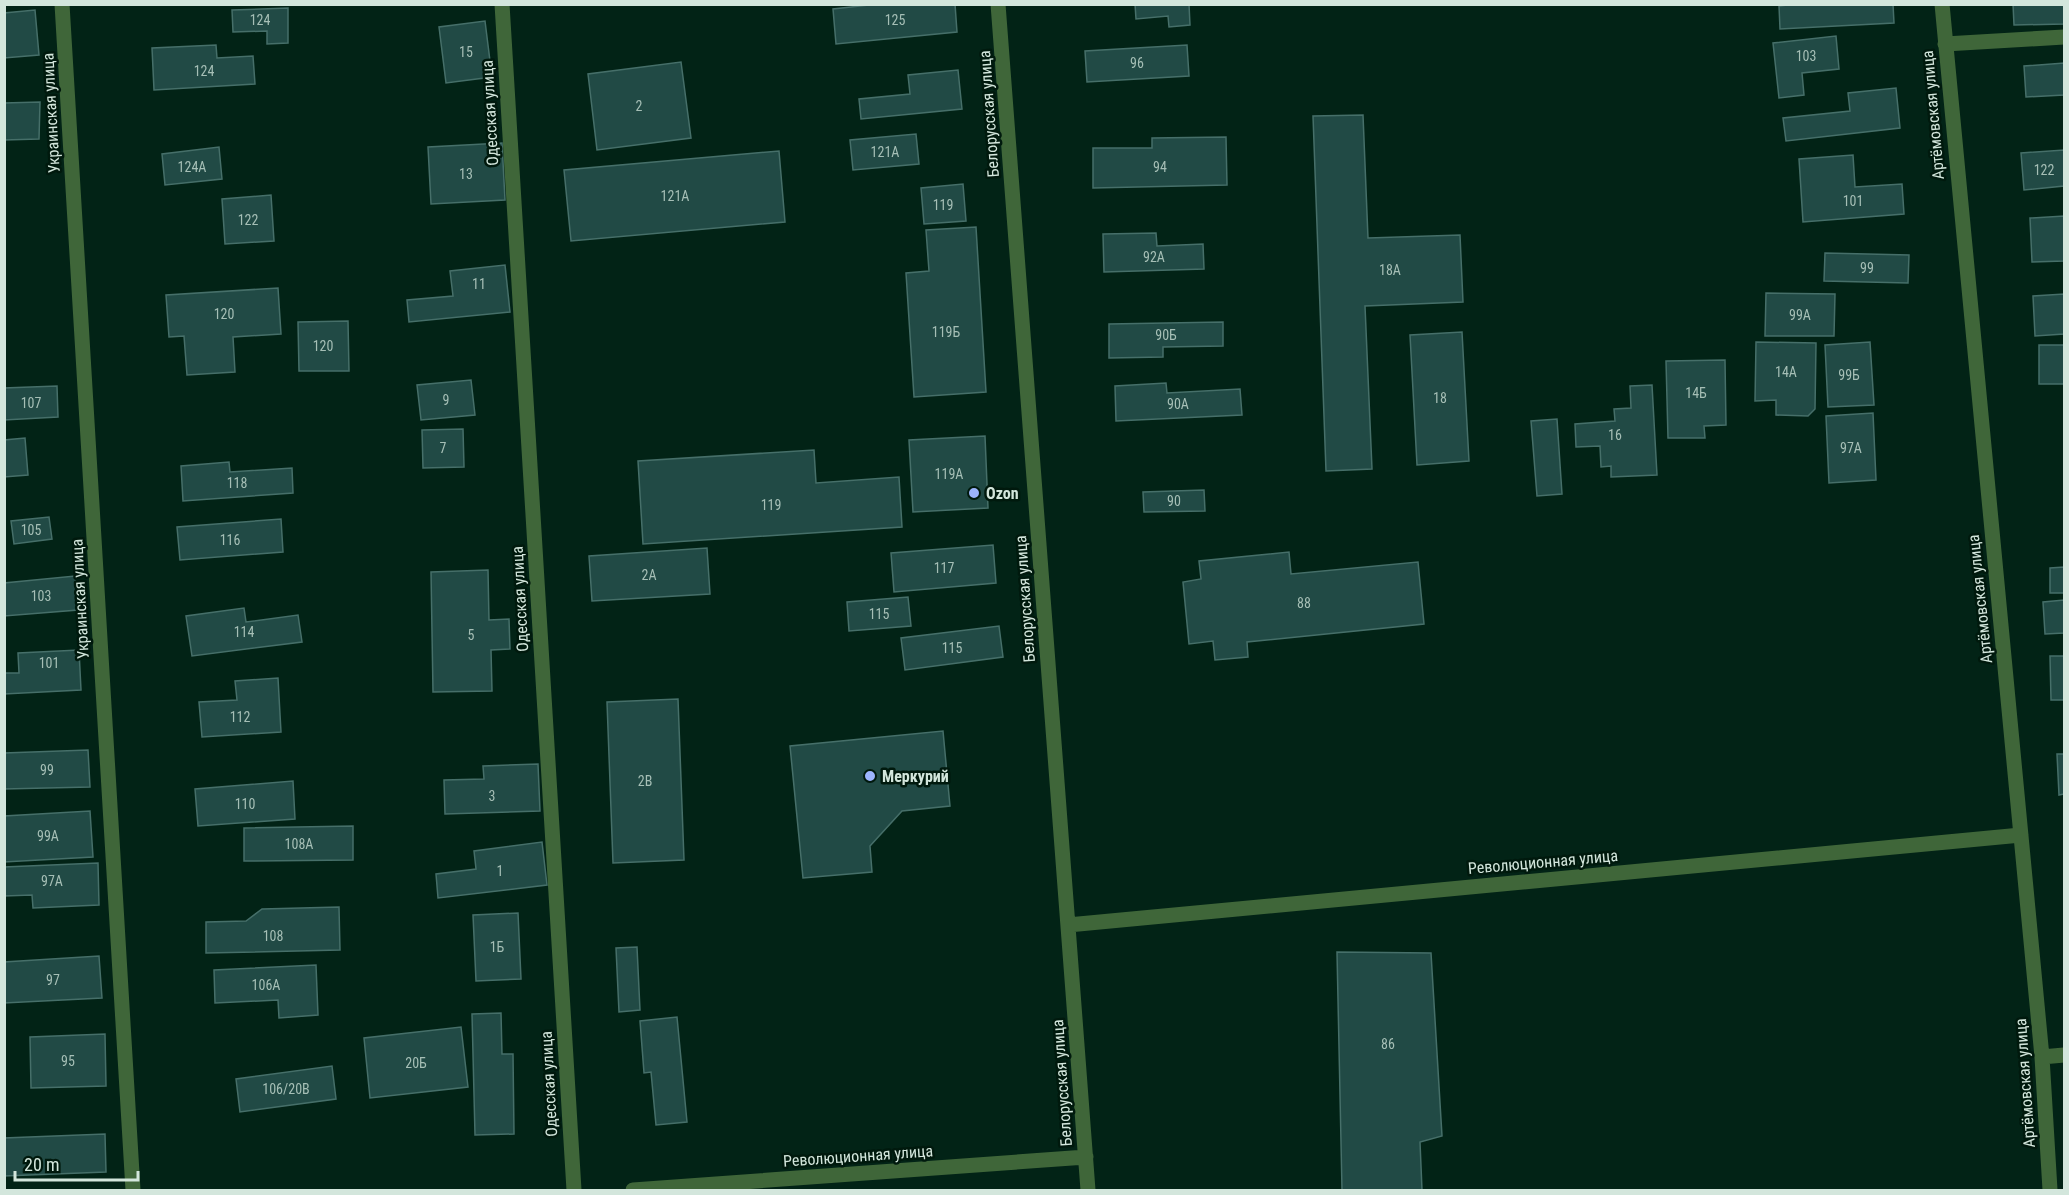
<svg xmlns="http://www.w3.org/2000/svg" width="2069" height="1195" font-family="'Roboto Condensed',sans-serif">
<rect width="100%" height="100%" fill="#022316"/>
<path fill="#214a45" stroke="#466f69" stroke-width="1.5" d="M 878,4 L 955,4 L 957,32 L 836,44 L 833,9 Z
M 1135,4 L 1189,4 L 1190,25 L 1169,27 L 1168,16 L 1136,19 Z
M 1796,4 L 1893,4 L 1894,23 L 1780,29 L 1779,6 Z
M 2013,4 L 2064,4 L 2064,24 L 2014,25 Z
M 288,8 L 288,43 L 267,44 L 267,31 L 233,32 L 232,10 Z
M 35,10 L 39,55 L 4,58 L 4,13 Z
M 485,21 L 492,77 L 446,83 L 439,27 Z
M 1836,36 L 1839,69 L 1802,73 L 1804,95 L 1779,98 L 1773,43 Z
M 216,45 L 217,58 L 253,56 L 255,84 L 154,90 L 152,48 Z
M 1187,45 L 1189,76 L 1087,82 L 1085,51 Z
M 681,62 L 691,138 L 597,150 L 588,74 Z
M 2064,63 L 2064,95 L 2026,97 L 2024,66 Z
M 958,70 L 962,109 L 861,119 L 859,99 L 910,94 L 908,75 Z
M 1896,88 L 1900,128 L 1786,141 L 1783,118 L 1850,111 L 1848,93 Z
M 40,102 L 39,139 L 4,140 L 4,103 Z
M 1363,115 L 1368,238 L 1460,235 L 1463,302 L 1365,306 L 1372,469 L 1326,471 L 1313,116 Z
M 916,134 L 919,164 L 853,170 L 850,140 Z
M 1226,137 L 1227,185 L 1093,188 L 1093,148 L 1152,148 L 1152,138 Z
M 502,143 L 505,200 L 431,204 L 428,147 Z
M 219,147 L 222,179 L 165,185 L 162,154 Z
M 2064,150 L 2064,186 L 2024,190 L 2021,153 Z
M 779,151 L 785,222 L 571,241 L 564,170 Z
M 1853,155 L 1855,187 L 1902,184 L 1904,214 L 1803,222 L 1799,159 Z
M 963,184 L 966,221 L 924,224 L 921,188 Z
M 271,195 L 274,241 L 225,244 L 222,199 Z
M 2064,216 L 2064,261 L 2032,262 L 2030,218 Z
M 976,227 L 986,392 L 914,397 L 906,273 L 929,271 L 926,230 Z
M 1156,233 L 1157,246 L 1203,244 L 1204,269 L 1104,272 L 1103,234 Z
M 1825,253 L 1909,255 L 1908,283 L 1824,281 Z
M 505,265 L 510,312 L 409,322 L 407,300 L 453,296 L 450,271 Z
M 278,288 L 281,334 L 233,337 L 235,372 L 187,375 L 184,336 L 169,337 L 166,295 Z
M 1766,293 L 1835,294 L 1834,336 L 1765,336 Z
M 2064,294 L 2064,334 L 2035,336 L 2033,296 Z
M 348,321 L 349,371 L 299,371 L 298,322 Z
M 1223,322 L 1223,346 L 1163,347 L 1163,357 L 1109,358 L 1109,324 Z
M 1462,332 L 1469,461 L 1417,465 L 1410,335 Z
M 1756,342 L 1816,343 L 1815,409 L 1808,416 L 1776,415 L 1776,400 L 1755,401 Z
M 1870,342 L 1874,405 L 1828,407 L 1825,345 Z
M 2039,345 L 2064,345 L 2064,384 L 2039,384 Z
M 1725,360 L 1726,425 L 1704,426 L 1705,438 L 1668,438 L 1666,361 Z
M 471,380 L 475,415 L 421,420 L 417,385 Z
M 1166,383 L 1167,393 L 1240,389 L 1242,415 L 1116,421 L 1115,386 Z
M 1652,385 L 1657,475 L 1611,477 L 1611,466 L 1601,467 L 1600,446 L 1576,447 L 1575,424 L 1615,421 L 1614,409 L 1631,408 L 1630,386 Z
M 57,386 L 58,417 L 4,420 L 4,388 Z
M 1873,413 L 1876,480 L 1829,483 L 1826,416 Z
M 1557,419 L 1562,494 L 1537,496 L 1531,421 Z
M 463,429 L 464,467 L 423,468 L 422,430 Z
M 985,436 L 988,508 L 913,512 L 909,440 Z
M 25,438 L 28,475 L 4,477 L 4,440 Z
M 814,450 L 816,483 L 899,477 L 902,527 L 643,544 L 638,461 Z
M 229,462 L 230,472 L 292,468 L 293,493 L 183,501 L 181,466 Z
M 1204,490 L 1205,511 L 1144,512 L 1143,492 Z
M 49,517 L 52,539 L 14,544 L 11,521 Z
M 281,519 L 283,552 L 180,560 L 177,527 Z
M 993,545 L 996,583 L 894,592 L 891,553 Z
M 707,548 L 710,594 L 592,601 L 589,556 Z
M 1289,552 L 1291,574 L 1418,562 L 1424,624 L 1247,642 L 1248,657 L 1215,660 L 1213,641 L 1189,644 L 1183,582 L 1201,579 L 1199,561 Z
M 2064,567 L 2064,593 L 2050,593 L 2050,568 Z
M 488,570 L 489,620 L 509,619 L 510,649 L 491,650 L 492,691 L 433,692 L 431,572 Z
M 75,576 L 78,610 L 4,616 L 4,583 Z
M 908,597 L 911,626 L 849,631 L 847,602 Z
M 2064,600 L 2064,633 L 2045,634 L 2043,602 Z
M 244,608 L 246,622 L 298,615 L 302,642 L 192,656 L 186,616 Z
M 999,626 L 1003,657 L 905,670 L 901,638 Z
M 79,650 L 81,690 L 4,694 L 4,673 L 19,673 L 18,653 Z
M 2050,656 L 2064,656 L 2064,700 L 2051,700 Z
M 278,678 L 281,732 L 202,737 L 199,702 L 237,700 L 235,681 Z
M 678,699 L 684,860 L 613,863 L 607,702 Z
M 943,731 L 950,806 L 902,811 L 870,846 L 872,872 L 803,878 L 790,746 Z
M 88,750 L 90,787 L 4,789 L 4,753 Z
M 2057,754 L 2064,754 L 2064,794 L 2059,795 Z
M 538,764 L 540,811 L 445,814 L 444,780 L 484,779 L 483,766 Z
M 293,781 L 295,819 L 198,826 L 195,789 Z
M 90,811 L 93,857 L 4,862 L 4,816 Z
M 353,826 L 353,860 L 244,861 L 244,828 Z
M 542,842 L 547,885 L 438,898 L 436,874 L 476,869 L 474,851 Z
M 98,863 L 99,905 L 33,908 L 32,895 L 4,896 L 4,867 Z
M 339,907 L 340,950 L 206,953 L 206,922 L 246,921 L 262,909 Z
M 518,913 L 521,979 L 476,981 L 473,915 Z
M 637,947 L 640,1010 L 619,1012 L 616,948 Z
M 1337,952 L 1431,953 L 1442,1136 L 1420,1142 L 1422,1190 L 1342,1190 Z
M 99,956 L 102,998 L 4,1003 L 4,962 Z
M 316,965 L 318,1015 L 279,1018 L 278,1000 L 215,1003 L 214,970 Z
M 501,1013 L 502,1054 L 513,1054 L 514,1134 L 475,1135 L 472,1014 Z
M 677,1017 L 687,1122 L 656,1125 L 651,1072 L 644,1073 L 640,1021 Z
M 461,1027 L 468,1087 L 370,1098 L 364,1038 Z
M 105,1034 L 106,1086 L 31,1088 L 30,1037 Z
M 332,1066 L 336,1099 L 240,1112 L 236,1079 Z
M 105,1134 L 106,1172 L 4,1176 L 4,1138 Z"/>
<g fill="none" stroke-linecap="round" stroke-linejoin="round">
<path stroke="#3f6639" stroke-width="15" d="M 62,4 L 133,1190
M 502,4 L 574,1190
M 998,4 L 1088,1190
M 1942,4 L 2042,1057 L 2050,1190
M 1945,44 L 2064,37
M 1068,925 L 2021,835
M 2042,1057 L 2064,1055
M 633,1190 L 1086,1157"/>
</g>
<g fill="#9cb4fd" stroke="#00190d" stroke-width="2">
<circle cx="974" cy="493" r="6"/>
<circle cx="870" cy="776" r="6"/>
</g>
<g text-anchor="middle" dominant-baseline="central" stroke-width="5" stroke-linejoin="round" paint-order="stroke">
<g font-size="14" fill="#a6bfb6">
<text x="260" y="20">124</text>
<text x="895" y="20">125</text>
<text x="466" y="52">15</text>
<text x="1806" y="56">103</text>
<text x="1137" y="63">96</text>
<text x="204" y="71">124</text>
<text x="639" y="106">2</text>
<text x="885" y="152">121А</text>
<text x="192" y="167">124А</text>
<text x="1160" y="167">94</text>
<text x="2044" y="170">122</text>
<text x="466" y="174">13</text>
<text x="675" y="196">121А</text>
<text x="1853" y="201">101</text>
<text x="943" y="205">119</text>
<text x="248" y="220">122</text>
<text x="1154" y="257">92А</text>
<text x="1867" y="268">99</text>
<text x="1390" y="270">18А</text>
<text x="479" y="284">11</text>
<text x="224" y="314">120</text>
<text x="1800" y="315">99А</text>
<text x="946" y="332">119Б</text>
<text x="1166" y="335">90Б</text>
<text x="323" y="346">120</text>
<text x="1786" y="372">14А</text>
<text x="1849" y="375">99Б</text>
<text x="1696" y="393">14Б</text>
<text x="1440" y="398">18</text>
<text x="446" y="400">9</text>
<text x="31" y="403">107</text>
<text x="1178" y="404">90А</text>
<text x="1615" y="435">16</text>
<text x="443" y="448">7</text>
<text x="1851" y="448">97А</text>
<text x="949" y="474">119А</text>
<text x="237" y="483">118</text>
<text x="1174" y="501">90</text>
<text x="771" y="505">119</text>
<text x="31" y="530">105</text>
<text x="230" y="540">116</text>
<text x="944" y="568">117</text>
<text x="649" y="575">2А</text>
<text x="41" y="596">103</text>
<text x="1304" y="603">88</text>
<text x="879" y="614">115</text>
<text x="244" y="632">114</text>
<text x="471" y="635">5</text>
<text x="952" y="648">115</text>
<text x="49" y="663">101</text>
<text x="240" y="717">112</text>
<text x="47" y="770">99</text>
<text x="645" y="781">2В</text>
<text x="492" y="796">3</text>
<text x="245" y="804">110</text>
<text x="48" y="836">99А</text>
<text x="299" y="844">108А</text>
<text x="500" y="871">1</text>
<text x="52" y="881">97А</text>
<text x="273" y="936">108</text>
<text x="497" y="947">1Б</text>
<text x="53" y="980">97</text>
<text x="266" y="985">106А</text>
<text x="1388" y="1044">86</text>
<text x="68" y="1061">95</text>
<text x="416" y="1063">20Б</text>
<text x="286" y="1089">106/20В</text>
</g>
<g font-size="16" fill="#d3e6dc" stroke="#00190d">
<text transform="translate(51 113) rotate(-93)">Украинская улица</text>
<text transform="translate(490 113) rotate(-93)">Одесская улица</text>
<text transform="translate(989 114) rotate(-94)">Белорусская улица</text>
<text transform="translate(1933 115) rotate(-95)">Артёмовская улица</text>
<text transform="translate(80 599) rotate(-93)">Украинская улица</text>
<text transform="translate(520 599) rotate(-93)">Одесская улица</text>
<text transform="translate(1025 599) rotate(-94)">Белорусская улица</text>
<text transform="translate(1980 599) rotate(-96)">Артёмовская улица</text>
<text transform="translate(1543 862) rotate(-5)">Революционная улица</text>
<text transform="translate(1062 1083) rotate(-94)">Белорусская улица</text>
<text transform="translate(2025 1083) rotate(-94)">Артёмовская улица</text>
<text transform="translate(549 1084) rotate(-93)">Одесская улица</text>
<text transform="translate(858 1156) rotate(-4)">Революционная улица</text>
</g>
<g font-size="16" font-weight="bold" fill="#d3e6dc" stroke="#00190d" text-anchor="start">
<text x="986" y="493">Ozon</text>
<text x="882" y="776">Меркурий</text>
</g>
</g>
<rect width="2069" height="1195" fill="none" stroke="#d3e6dc" stroke-width="12"/>
<path d="M15 1171v9h123v-9" fill="none" stroke="#d3e6dc" stroke-width="3"/>
<text x="24" y="1171" font-size="18" fill="#d3e6dc" stroke="#00190d" stroke-width="4.5" paint-order="stroke">20 m</text>
</svg>
